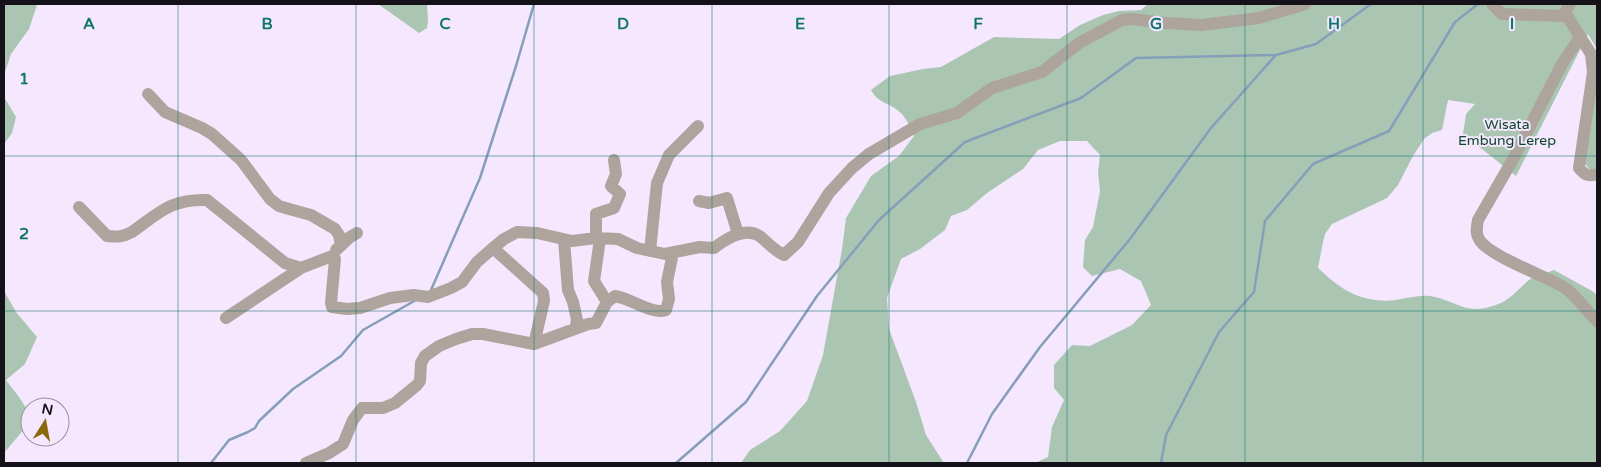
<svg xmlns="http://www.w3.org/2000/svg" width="1601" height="467" font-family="'Varela Round',sans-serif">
<rect width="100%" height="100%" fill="#f4e7fe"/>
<path fill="#aac6b3" d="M 4,4 L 37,5 L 29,29 L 11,54 L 4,75 Z
M 378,4 L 427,4 L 428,20 L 427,28 L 419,33 Z
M 1148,4 L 1597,4 L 1597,49 L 1588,34 L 1516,176 L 1463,134 L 1466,114 L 1475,104 L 1448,100 L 1442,130 L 1432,133 L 1424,139 L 1413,156 L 1398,185 L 1387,198 L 1332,224 L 1325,234 L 1323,242 L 1318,268 C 1341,290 1363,304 1396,300 C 1407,298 1419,295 1430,296 C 1458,301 1465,316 1496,305 C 1511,300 1518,289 1529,280 C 1535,275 1547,273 1554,270 L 1592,291 L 1597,295 L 1597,463 L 1035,463 L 1048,457 L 1052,427 L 1064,400 L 1054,388 L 1054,365 L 1072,345 L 1090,346 L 1132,325 L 1151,305 L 1141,281 L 1120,269 L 1092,276 L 1083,267 L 1085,240 L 1093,227 L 1100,191 L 1098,173 L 1100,155 L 1087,141 L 1060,141 L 1038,150 L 1023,169 L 987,193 L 967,210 L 951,216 L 945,230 L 920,249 L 901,259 L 887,298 L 889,329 L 916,402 L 926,435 L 944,463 L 741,463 L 750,450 L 780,431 L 807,401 L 823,355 L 842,249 L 846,218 L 871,176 L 899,156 L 914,136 C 910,126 905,115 896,109 C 885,101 878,103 871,90 L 890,76 L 923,69 L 941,67 L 994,37 L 1059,39 L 1080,25 L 1103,15 L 1119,11 L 1141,10 Z
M 1597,76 L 1597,168 L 1590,170 L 1584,162 Z
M 4,97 L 16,117 L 12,133 L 4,144 Z
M 4,291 L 16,312 L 37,337 L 25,364 L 6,380 C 14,391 30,408 30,422 L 4,453 Z"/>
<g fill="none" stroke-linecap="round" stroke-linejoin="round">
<path stroke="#859fb9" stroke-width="2.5" d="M 431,290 L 480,178 L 516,66 L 534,4
M 211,463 L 229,440 L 248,432 L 255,428 L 259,421 L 293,389 L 341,356 L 363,330 L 416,300
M 676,463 L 746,402 L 817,296 L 879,220 L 965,142 L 1081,98 L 1136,58 L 1276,55 L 1316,44 L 1371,4
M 967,463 L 992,414 L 1040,347 L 1130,239 L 1211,128 L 1276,55
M 1161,463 L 1166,435 L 1219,332 L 1254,292 L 1265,221 L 1313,164 L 1389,131 L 1455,22 L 1478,4"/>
<path stroke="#ada49d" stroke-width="12" d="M 1492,4 L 1502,14 L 1567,16
M 1570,4 L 1566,11 L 1567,16 L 1591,54 L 1593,72 L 1579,168 C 1585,175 1588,177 1597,174
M 1580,37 L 1562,64 L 1512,161 L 1478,220 C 1477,227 1475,233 1479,239 C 1487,255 1545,276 1562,286 C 1575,293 1586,311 1597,321
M 148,94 L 165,112 L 202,128 L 212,134 L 241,160 L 270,199 L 279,206 L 289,209 L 311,215 L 335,229 L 339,235 L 341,245
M 699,201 L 709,203 L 727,198 L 738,234
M 79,207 L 107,236 C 117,237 123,237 132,232 C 160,212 171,199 207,200 L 285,263 L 301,268 L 332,256 L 335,259 L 331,303 L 332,307 L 347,309 L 360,308 L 390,298 L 414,295 L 428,297 L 451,288 L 462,282 L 477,262 L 493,248 L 504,239 L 517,232 L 537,233 L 572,241 L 596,238 L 618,239 L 637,248 L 665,254 L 700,247 L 714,248 C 727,238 747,225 762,238 C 769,244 775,251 784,255 L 798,242 L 829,193 L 852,168 L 869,154 L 920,124 L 957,113 L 992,88 L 1042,72 L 1079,43 L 1122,20 L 1132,19 L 1165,23 L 1201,25 L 1259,18 L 1305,4
M 596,238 L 596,214 L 614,208 L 620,194 L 611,186 L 616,174 L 614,160
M 600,239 L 594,281 L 607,302
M 564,240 L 568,290 L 573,302 L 577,320 L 575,329
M 493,248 L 543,293 L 544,301 L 534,344
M 336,250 L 350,237 L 357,233
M 650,251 L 657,183 L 669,155 L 698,126
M 226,318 L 301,268
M 306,463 L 329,453 L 343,444 L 353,420 L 362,408 L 383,408 L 395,403 L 417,385 L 420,381 L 421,363 L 425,356 L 439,346 L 456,339 L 472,334 L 483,334 L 534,344 L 588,324 L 596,323 L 607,302 L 615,296 C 630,298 652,315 666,310 L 669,299 L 667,282 L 673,253"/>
</g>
<path fill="none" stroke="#0f766e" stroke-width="1" stroke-opacity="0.55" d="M 178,4 L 178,463M 356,4 L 356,463M 534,4 L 534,463M 712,4 L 712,463M 889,4 L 889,463M 1067,4 L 1067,463M 1245,4 L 1245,463M 1423,4 L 1423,463M 4,156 L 1597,156M 4,311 L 1597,311"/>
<g text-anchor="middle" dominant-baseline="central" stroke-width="4" stroke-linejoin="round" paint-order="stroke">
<g font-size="14" fill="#0e482a" stroke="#f4e7fe">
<text x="1507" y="124">Wisata<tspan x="1507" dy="16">Embung Lerep</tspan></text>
</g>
</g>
<g font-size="16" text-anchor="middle" font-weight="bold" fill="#0f766e" stroke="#f4e7fe" stroke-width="4" stroke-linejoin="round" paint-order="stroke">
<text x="89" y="29">A</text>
<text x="267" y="29">B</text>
<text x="445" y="29">C</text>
<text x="623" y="29">D</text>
<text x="800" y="29">E</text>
<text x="978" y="29">F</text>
<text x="1156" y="29">G</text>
<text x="1334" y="29">H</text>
<text x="1512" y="29">I</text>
<text x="24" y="84">1</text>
<text x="24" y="239">2</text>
</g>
<rect width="1601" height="467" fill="none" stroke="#151118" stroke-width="10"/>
<g transform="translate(45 422) rotate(11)"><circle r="24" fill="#f4e7fe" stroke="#9b91a2"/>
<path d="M0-4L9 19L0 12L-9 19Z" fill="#896908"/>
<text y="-8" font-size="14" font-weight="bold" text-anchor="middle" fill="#151118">N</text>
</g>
</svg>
